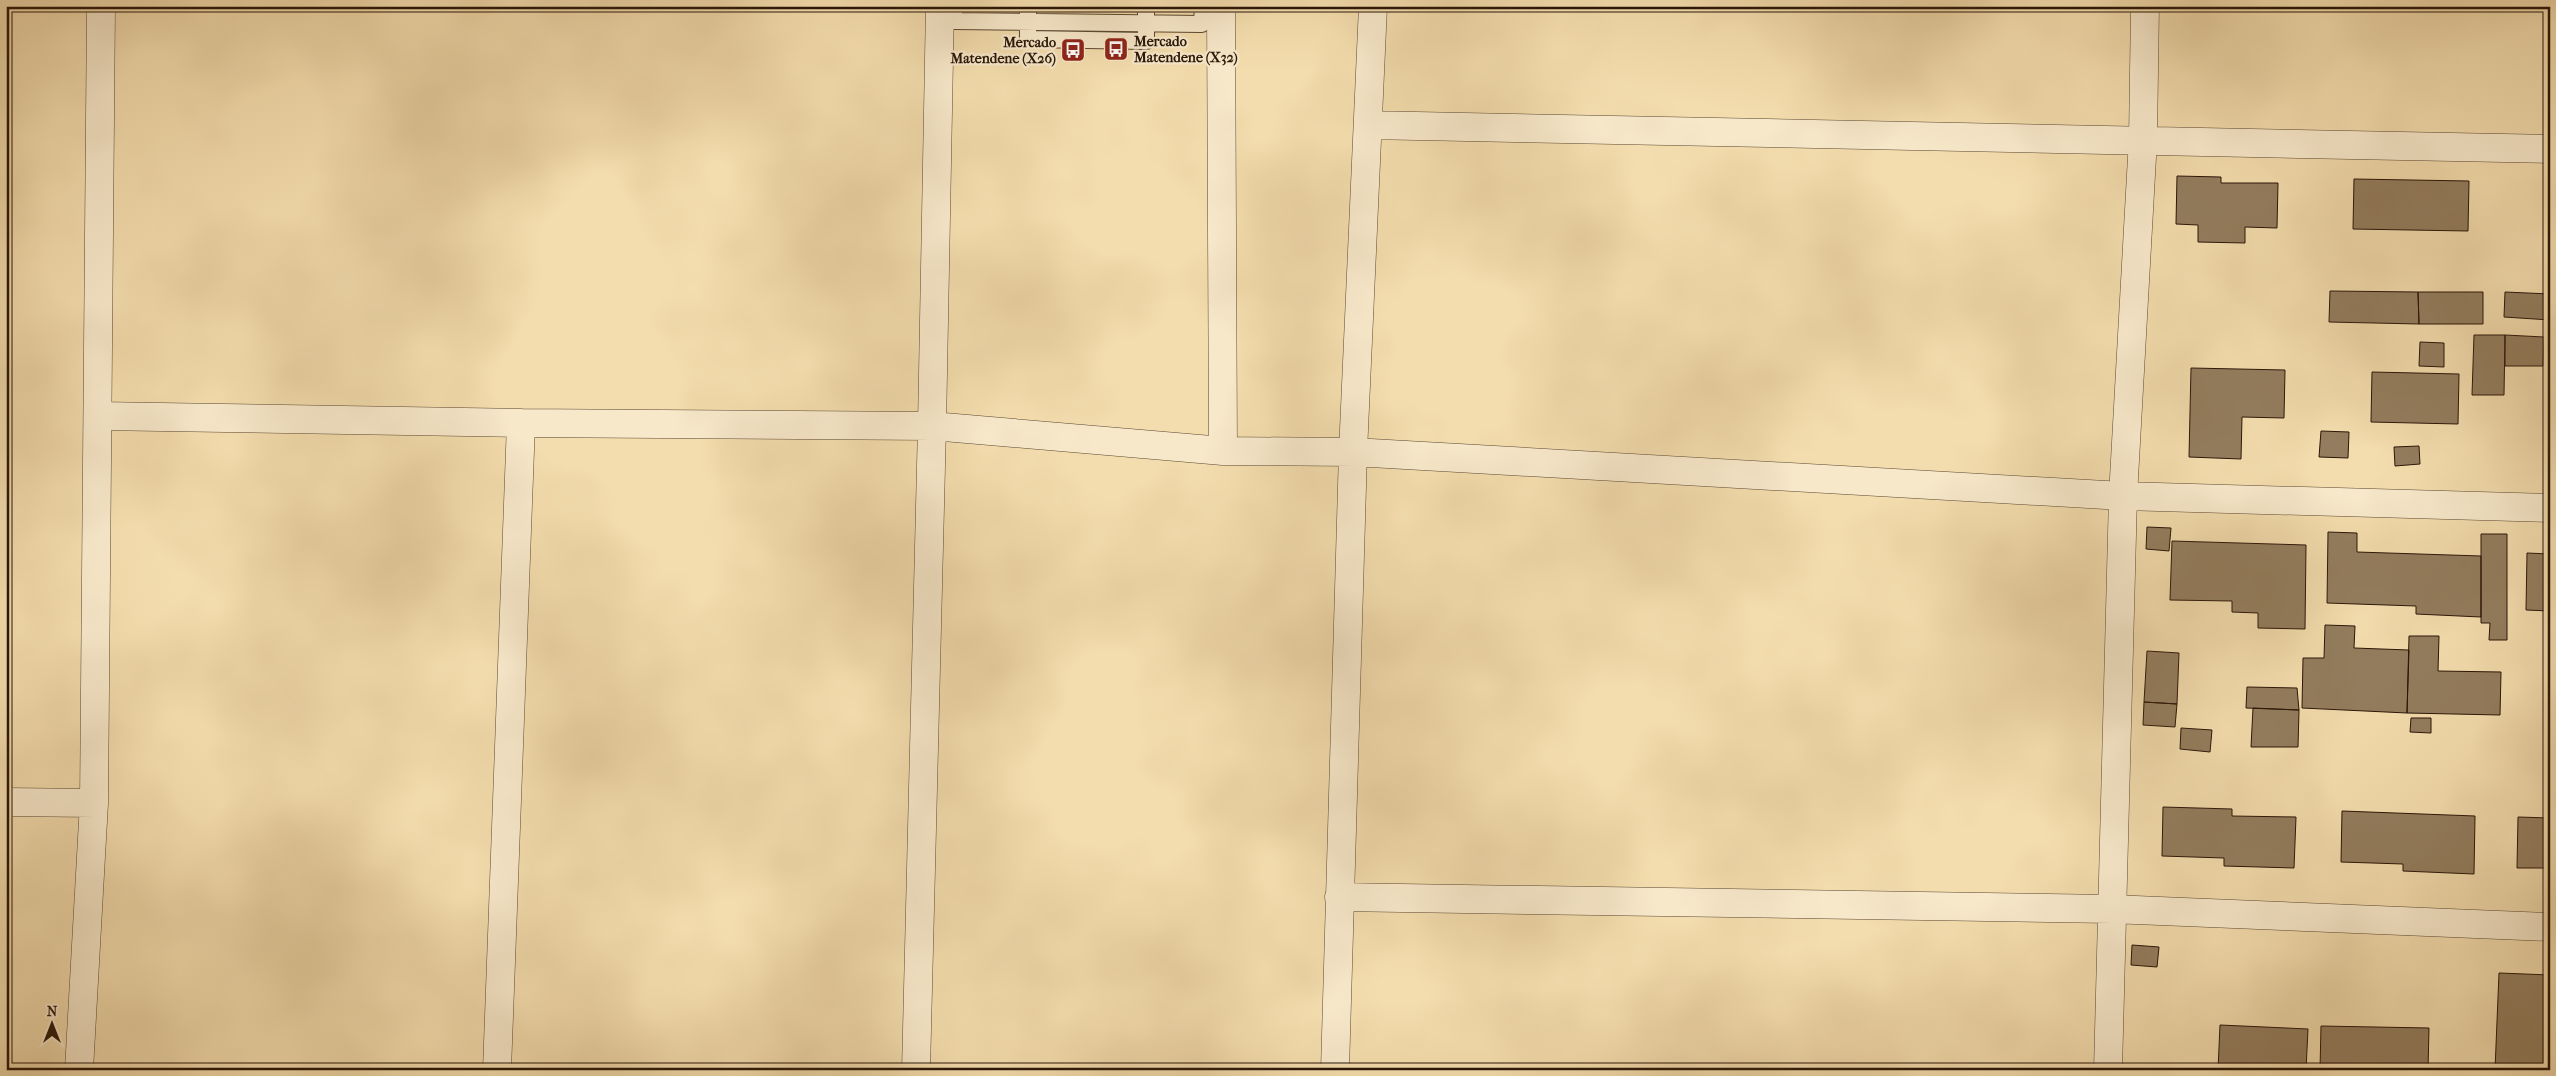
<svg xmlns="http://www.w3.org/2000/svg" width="2556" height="1076" font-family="'IM FELL French Canon',serif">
<rect width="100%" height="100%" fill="#f3dcad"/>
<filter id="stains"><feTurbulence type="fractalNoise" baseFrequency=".004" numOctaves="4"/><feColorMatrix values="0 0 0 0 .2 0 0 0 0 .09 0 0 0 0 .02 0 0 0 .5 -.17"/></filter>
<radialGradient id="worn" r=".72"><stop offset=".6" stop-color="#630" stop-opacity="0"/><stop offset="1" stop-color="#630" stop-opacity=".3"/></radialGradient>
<path fill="#937d5e" stroke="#2a1608" d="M 2177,176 L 2221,177 L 2221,183 L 2278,183 L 2277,228 L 2245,227 L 2245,243 L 2198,242 L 2198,225 L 2176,224 Z
M 2354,179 L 2469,181 L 2468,231 L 2353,229 Z
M 2330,291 L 2418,292 L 2419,324 L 2329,322 Z
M 2418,292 L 2483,292 L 2483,324 L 2419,324 Z
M 2505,292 L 2550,294 L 2550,320 L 2504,317 Z
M 2474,335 L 2505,335 L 2504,395 L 2472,395 Z
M 2505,335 L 2544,337 L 2543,366 L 2505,366 Z
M 2420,342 L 2444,343 L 2444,367 L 2419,366 Z
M 2191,368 L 2285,370 L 2284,418 L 2242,417 L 2241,459 L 2189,457 Z
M 2372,372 L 2459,374 L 2458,424 L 2371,422 Z
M 2321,431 L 2349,432 L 2348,458 L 2319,457 Z
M 2419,446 L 2420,464 L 2395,466 L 2394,447 Z
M 2147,527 L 2171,528 L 2169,551 L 2146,549 Z
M 2328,532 L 2357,533 L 2357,552 L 2481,556 L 2481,617 L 2416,614 L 2416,606 L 2327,603 Z
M 2481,534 L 2507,534 L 2507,640 L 2489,640 L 2490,623 L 2481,623 Z
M 2172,541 L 2306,545 L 2305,629 L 2258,628 L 2258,613 L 2232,612 L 2232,601 L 2170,600 Z
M 2527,553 L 2550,554 L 2550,611 L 2526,610 Z
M 2325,625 L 2355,626 L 2354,648 L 2409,650 L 2407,713 L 2302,708 L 2303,658 L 2324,658 Z
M 2409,636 L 2439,636 L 2438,671 L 2501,672 L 2500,715 L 2407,713 Z
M 2147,651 L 2179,653 L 2177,704 L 2144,702 Z
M 2247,687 L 2297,688 L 2299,710 L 2246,708 Z
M 2144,702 L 2177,704 L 2175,727 L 2143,725 Z
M 2253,708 L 2299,710 L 2298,747 L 2251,747 Z
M 2411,718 L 2431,718 L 2431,733 L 2410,732 Z
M 2181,728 L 2212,730 L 2210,752 L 2180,749 Z
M 2163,807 L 2232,809 L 2232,816 L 2296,817 L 2294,868 L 2224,866 L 2224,858 L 2162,856 Z
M 2342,811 L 2475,816 L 2474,874 L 2403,871 L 2403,864 L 2341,862 Z
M 2518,817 L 2550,818 L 2550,868 L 2517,868 Z
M 2132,945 L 2159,947 L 2157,967 L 2131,965 Z
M 2499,973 L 2550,975 L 2550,1070 L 2495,1070 Z
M 2220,1025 L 2308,1029 L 2306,1070 L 2218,1070 Z
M 2321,1026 L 2429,1028 L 2428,1070 L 2320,1070 Z"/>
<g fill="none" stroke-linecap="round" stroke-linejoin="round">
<defs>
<path id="lane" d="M 954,6 L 954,21 L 1202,24 L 1203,6
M 1028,6 L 1028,39 L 1146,41 L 1146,6"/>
<path id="street" d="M 940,6 L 932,426 L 1223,451 L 1353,452 L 2123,496 L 2550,508
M 1221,6 L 1223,451
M 1368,125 L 2550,149
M 98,416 L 521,423 L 932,426 L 916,1070
M 6,802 L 94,803
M 1339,897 L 2111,909 L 2550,927
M 79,1070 L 94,803 L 101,6
M 497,1070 L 521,423
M 1335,1070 L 1353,452 L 1373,6
M 2108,1070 L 2123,496 L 2143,139 L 2145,6"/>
</defs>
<use href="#lane" stroke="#5c4831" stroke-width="18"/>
<use href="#street" stroke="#5c4831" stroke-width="29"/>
<use href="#lane" stroke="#f7e8ca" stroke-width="16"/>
<use href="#street" stroke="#f7e8ca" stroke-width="28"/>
</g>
<defs>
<symbol id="bus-square" viewBox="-11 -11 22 22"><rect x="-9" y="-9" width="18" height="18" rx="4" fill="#8f2418" stroke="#f7e8ca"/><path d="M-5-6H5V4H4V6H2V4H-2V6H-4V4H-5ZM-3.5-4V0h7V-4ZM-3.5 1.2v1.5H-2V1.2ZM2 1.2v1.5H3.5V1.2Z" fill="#fff"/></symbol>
</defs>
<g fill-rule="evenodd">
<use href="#bus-square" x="1102" y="35" width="28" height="28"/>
<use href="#bus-square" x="1059" y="36" width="28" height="28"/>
</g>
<g text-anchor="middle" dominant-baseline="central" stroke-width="4.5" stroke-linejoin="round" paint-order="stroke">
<g font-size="14" font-weight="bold" fill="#2a1608" stroke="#f7e8ca" text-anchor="start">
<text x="1134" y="41">Mercado<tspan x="1134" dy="16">Matendene (X32)</tspan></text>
<text x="1056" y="42" text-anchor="end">Mercado<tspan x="1056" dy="16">Matendene (X26)</tspan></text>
</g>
</g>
<rect width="2556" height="1076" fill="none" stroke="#f3dcad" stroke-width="25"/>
<rect x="8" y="8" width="2541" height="1061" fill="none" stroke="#2a1608" stroke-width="2.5"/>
<rect x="12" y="12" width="2531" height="1051" fill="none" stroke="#2a1608"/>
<g transform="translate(52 1024)" stroke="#f7e8ca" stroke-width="4" paint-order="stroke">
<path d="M0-4L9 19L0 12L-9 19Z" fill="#2a1608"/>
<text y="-8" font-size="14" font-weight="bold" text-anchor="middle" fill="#2a1608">N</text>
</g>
<rect width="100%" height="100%" filter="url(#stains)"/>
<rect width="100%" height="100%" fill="url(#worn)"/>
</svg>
